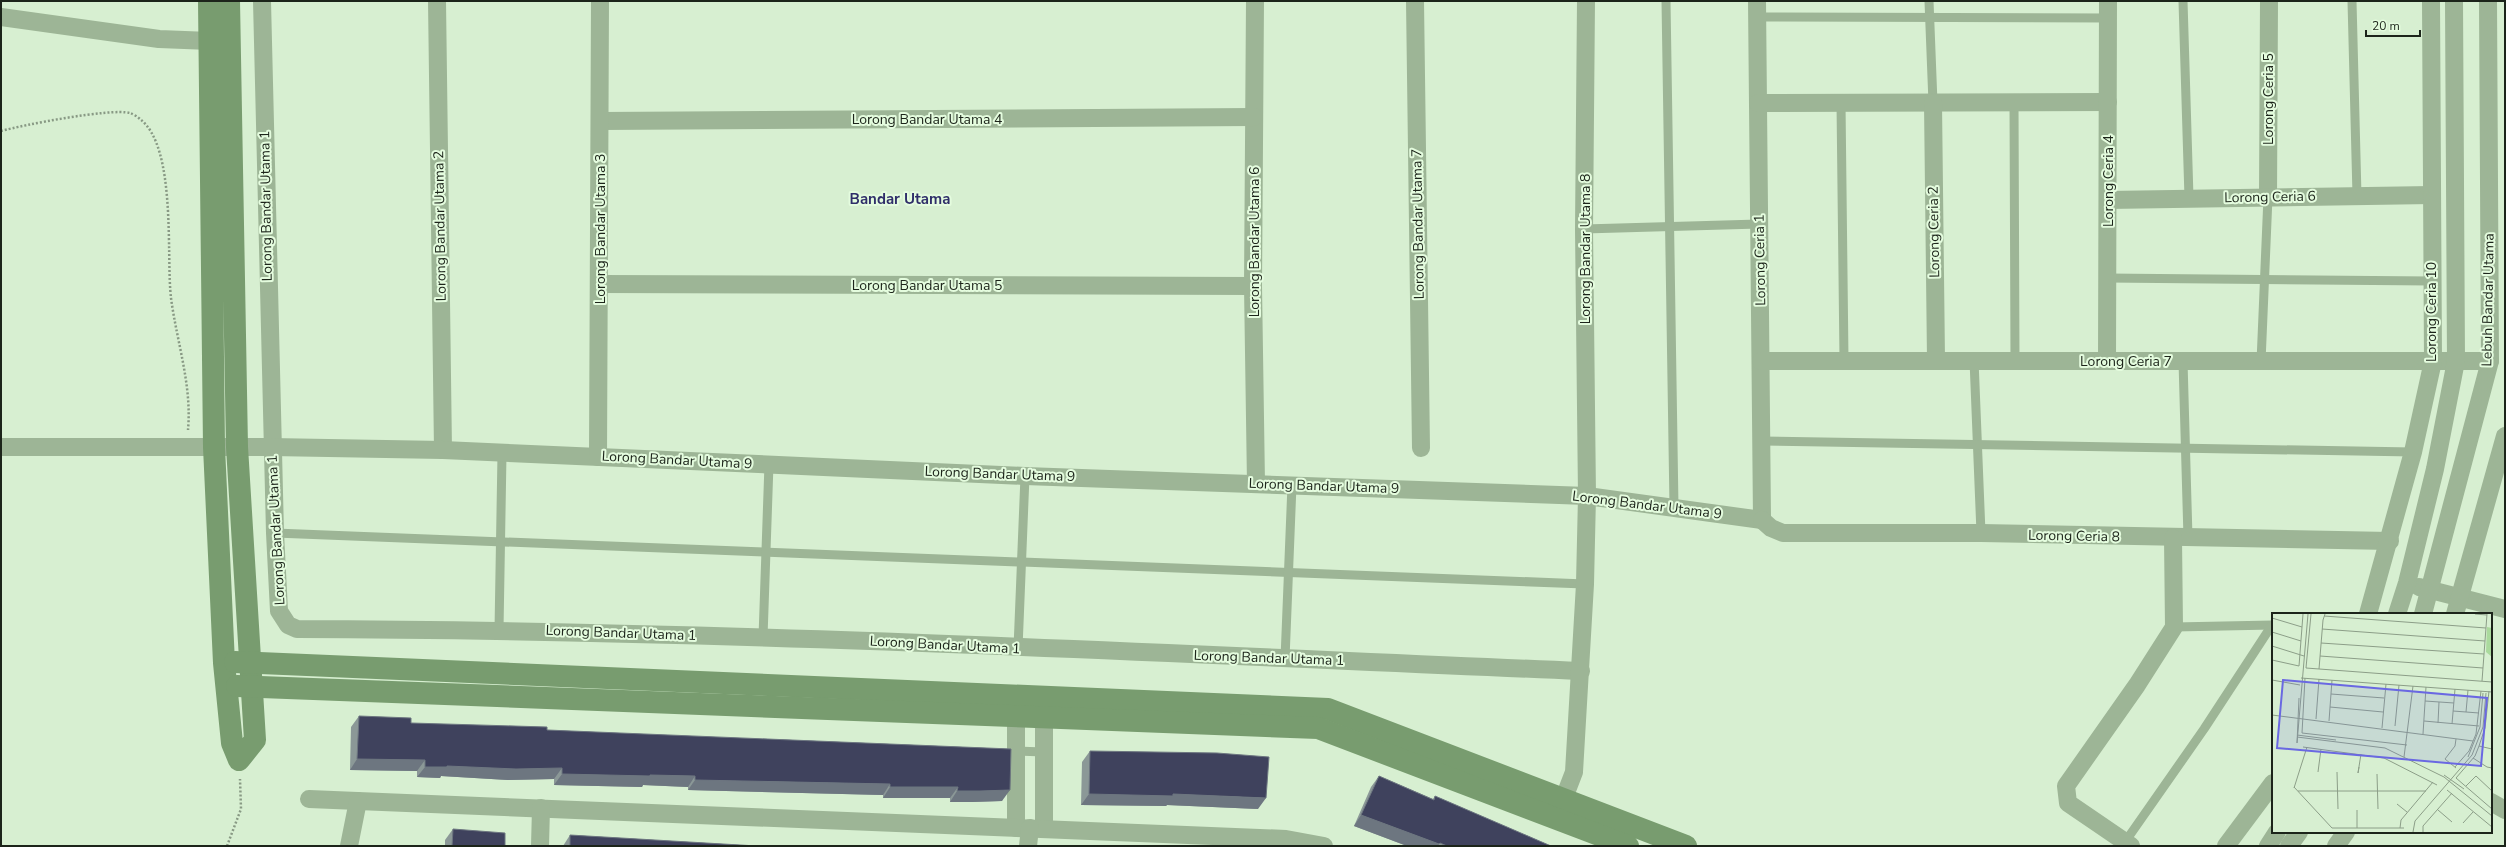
<svg xmlns="http://www.w3.org/2000/svg" width="2506" height="847" viewBox="0 0 2506 847" font-family="'Nunito Sans',sans-serif">
	<style>
		.lines { fill: none; stroke-linecap: round; stroke-linejoin: round }
		.path { stroke: #889984; stroke-width: 2.5; stroke-dasharray: 2 2; stroke-linecap: butt }
		.lane { stroke: #9db596; stroke-width: 9 }
		.street { stroke: #9db596; stroke-width: 18 }
		.secondary { stroke: #789c6f; stroke-width: 22 }
		.wall { fill: #8b9897 }
		.shaded-wall { fill: #6d7680 }
		.building { fill: #3f425d; stroke: #6d7680 }
		.labels { text-anchor: middle; dominant-baseline: central; stroke-width: 4; stroke-linejoin: round; paint-order: stroke }
		.street-label { font-size: 14px; fill: #1c241a; stroke: #e4fcde }
		.neighbourhood-label { font-size: 15px; font-weight: bold; fill: #2f2e69; stroke: #e4fcde }
		.inset-road { fill: none; stroke: #8c9e88; stroke-width: 1 }
		.view { fill: #6a68e2; fill-opacity: 0.15; stroke: #6a68e2; stroke-width: 2 }
		.inset-edge { fill: none; stroke: #1c241a; stroke-width: 2 }
	</style>
	<rect width="100%" height="100%" fill="#d7efd1"/>
	<g class="lines">
		<g class="path">
			<path d="M1,131C23,125 110,108 130,113C133,114 138,117 140,119C177,147 166,257 171,298C177,343 192,385 188,430"/>
			<path d="M227,846L241,809L240,779"/>
		</g>
		<g class="lane">
			<path d="M1666,1L1674,507"/>
			<path d="M1929,1L1933,103"/>
			<path d="M2183,1L2189,198"/>
			<path d="M2352,1L2357,196"/>
			<path d="M1758,17L2108,18"/>
			<path d="M1841,103L1844,360"/>
			<path d="M2014,103L2015,360"/>
			<path d="M1584,229L1759,224"/>
			<path d="M2107,278L2431,281"/>
			<path d="M1974,360L1981,533"/>
			<path d="M2183,361L2188,538"/>
			<path d="M2261,362L2268,197"/>
			<path d="M1761,441L2413,452"/>
			<path d="M275,533L1585,584"/>
			<path d="M2174,627L2273,625"/>
			<path d="M499,630L502,454"/>
			<path d="M763,637L769,464"/>
			<path d="M1018,648L1025,476"/>
			<path d="M1285,659L1292,485"/>
			<path d="M1016,751L1044,752"/>
			<path d="M2125,842L2204,729L2272,625"/>
		</g>
		<g class="street">
			<path d="M262,1L275,533L279,611L288,625L297,629C725,630 1153,653 1581,671"/>
			<path d="M437,1L443,450"/>
			<path d="M1255,1L1253,286L1256,484"/>
			<path d="M1415,1L1421,448"/>
			<path d="M1757,1L1762,520"/>
			<path d="M1,17L159,39L210,41"/>
			<path d="M1758,103L2108,102"/>
			<path d="M1933,103L1936,360"/>
			<path d="M600,121L1254,117"/>
			<path d="M2268,197L2269,1"/>
			<path d="M2108,200L2432,195"/>
			<path d="M600,284L1253,286"/>
			<path d="M1761,361H2490"/>
			<path d="M2107,361L2108,1"/>
			<path d="M1,447H271L443,450L1025,476L1587,496L1762,520"/>
			<path d="M598,457L600,1"/>
			<path d="M1762,520L1771,528L1783,533H1981L2390,541"/>
			<path d="M2419,587L2505,609"/>
			<path d="M2368,614L2413,452L2433,361L2431,1"/>
			<path d="M2397,614L2407,583L2435,469L2456,361L2454,1"/>
			<path d="M2423,614L2490,361L2488,1"/>
			<path d="M2455,614L2505,436"/>
			<path d="M1016,703V828"/>
			<path d="M1044,705V829"/>
			<path d="M309,799L1286,839L1324,846"/>
			<path d="M2491,802L2505,810"/>
			<path d="M1559,811L1574,772L1585,584L1587,496L1584,229L1586,1"/>
			<path d="M349,846L358,801"/>
			<path d="M540,846L541,808"/>
			<path d="M1028,846L1030,828"/>
			<path d="M2131,846L2068,803L2066,786L2137,685L2174,627L2173,538"/>
			<path d="M2226,846L2273,783"/>
			<path d="M2268,846L2277,832"/>
			<path d="M2289,846L2299,832"/>
			<path d="M2336,846L2346,832"/>
		</g>
		<g class="secondary">
			<path d="M209,1L214,447L224,663L232,743L239,760L255,740L237,447L229,1"/>
			<path d="M235,662L1328,709L1686,846"/>
			<path d="M237,686L1318,728L1628,846"/>
		</g>
	</g>
	<g class="wall">
		<path d="M359,716L411,723L547,730L1011,749L1002,801L972,802H950V798H883V795L688,790V787L643,785L642,787L554,785V779L508,780L441,776L440,778L417,777V771L350,770L351,727Z"/>
		<path d="M1090,751L1258,809L1167,805L1166,806L1081,805L1082,762Z"/>
		<path d="M1379,776L1433,799L1435,796L1551,846H1407L1354,826L1371,787Z"/>
		<path d="M453,829L505,846H445V840Z"/>
		<path d="M570,835L757,846H563Z"/>
	</g>
	<g class="shaded-wall">
		<path d="M357,759L425,760L417,771L350,770Z"/>
		<path d="M447,766L562,768L554,779L508,780L441,776L440,778L417,777L425,767Z"/>
		<path d="M562,774L650,775L695,776L688,787L643,785L642,787L554,785Z"/>
		<path d="M695,780L890,784L883,795L688,790Z"/>
		<path d="M890,787H958L950,798H883Z"/>
		<path d="M1010,790L1002,801L972,802H950L957,791Z"/>
		<path d="M1089,794H1173L1266,798L1258,809L1167,805L1166,806L1081,805Z"/>
		<path d="M1361,815L1439,844L1438,846H1407L1354,826Z"/>
	</g>
	<g class="building">
		<path d="M359,716L411,718V723L547,727V730L1011,749L1010,790L980,791H957L958,787H890V784L695,780V776L650,775V776L562,774V768L516,769L447,766V767H425V760L357,759Z"/>
		<path d="M1090,751L1217,753L1269,757L1266,798L1173,794V796L1089,794Z"/>
		<path d="M1379,776L1434,800L1435,796L1551,846H1447L1440,843L1439,844L1361,815Z"/>
		<path d="M453,829L505,833V846H452Z"/>
		<path d="M570,835L757,846H570Z"/>
	</g>
	<g class="labels">
		<g class="street-label">
			<text transform="translate(2268 99) rotate(-90)">Lorong Ceria 5</text>
			<text x="927" y="119">Lorong Bandar Utama 4</text>
			<text transform="translate(2108 181) rotate(-90)">Lorong Ceria 4</text>
			<text transform="translate(2270 197) rotate(-1)">Lorong Ceria 6</text>
			<text transform="translate(266 206) rotate(-91)">Lorong Bandar Utama 1</text>
			<text transform="translate(1418 224) rotate(-91)">Lorong Bandar Utama 7</text>
			<text transform="translate(440 226) rotate(-91)">Lorong Bandar Utama 2</text>
			<text transform="translate(600 229) rotate(-90)">Lorong Bandar Utama 3</text>
			<text transform="translate(1934 232) rotate(-91)">Lorong Ceria 2</text>
			<text transform="translate(1254 242) rotate(-90)">Lorong Bandar Utama 6</text>
			<text transform="translate(1585 249) rotate(-90)">Lorong Bandar Utama 8</text>
			<text transform="translate(1760 260) rotate(-91)">Lorong Ceria 1</text>
			<text x="927" y="285">Lorong Bandar Utama 5</text>
			<text transform="translate(2488 300) rotate(-89)">Lebuh Bandar Utama</text>
			<text transform="translate(2431 312) rotate(-90)">Lorong Ceria 10</text>
			<text x="2126" y="361">Lorong Ceria 7</text>
			<text transform="translate(677 460) rotate(3)">Lorong Bandar Utama 9</text>
			<text transform="translate(1000 474) rotate(2)">Lorong Bandar Utama 9</text>
			<text transform="translate(1324 486) rotate(2)">Lorong Bandar Utama 9</text>
			<text transform="translate(1647 505) rotate(7)">Lorong Bandar Utama 9</text>
			<text transform="translate(276 530) rotate(-93)">Lorong Bandar Utama 1</text>
			<text transform="translate(2074 536) rotate(1)">Lorong Ceria 8</text>
			<text transform="translate(621 633) rotate(2)">Lorong Bandar Utama 1</text>
			<text transform="translate(945 645) rotate(3)">Lorong Bandar Utama 1</text>
			<text transform="translate(1269 658) rotate(2)">Lorong Bandar Utama 1</text>
		</g>
		<g class="neighbourhood-label">
			<text x="900" y="199">Bandar Utama</text>
		</g>
	</g>
	<g transform="translate(2272 613)">
		<rect width="220" height="220" fill="#d7efd1"/>
		<path d="M215,14L220,15V44L214,39Z" fill="#aada9d"/>
		<path class="inset-road" d="M39,1L34,55L220,69M203,1L215,2M52,3L214,15M0,5L30,14M50,16L213,28M0,19L29,28M49,30L212,41M0,33L32,43M48,43L211,55M0,47L27,53L31,1M47,56L51,7L53,1M29,65L220,79M33,65L30,120L135,132M0,67L28,72M210,68L215,1M217,78L213,115L207,133L203,143L184,165L220,196M59,81L112,85M153,88L182,90M58,94L111,99M181,98L207,100M194,99L196,77M0,102L201,128M44,106L47,66M57,108L60,67M152,108L207,113M166,110L167,89M180,111L183,76M123,113L127,72M110,115L114,71M151,121L154,74M25,122L64,127M25,124L113,135L172,164L220,203M25,130L36,1M25,130L27,85M207,133L220,136M31,134L112,145L165,172M132,144L141,73M196,144L208,114L211,80M201,145L215,154L220,155M87,154L86,160L89,141M183,154L197,138L204,121L209,78M184,155L173,146L183,133L184,126M46,159L49,136M65,159L66,196M105,161L106,196M172,162L192,176M194,173L204,163L220,178M22,174L60,215H132M22,175L35,134M175,177L220,214M26,178H154M125,191L135,199M85,197V215M166,197L180,209M191,210L201,199M128,215L129,207L161,169M141,219L143,208L200,142L211,114L214,80M151,219V213L180,180"/>
		<path class="view" d="M11,67L215,85L209,153L5,135Z"/>
		<rect width="220" height="220" class="inset-edge"/>
	</g>
	<rect width="2506" height="847" fill="none" stroke="#1c241a" stroke-width="4"/>
	<path d="M2366 30v6h54v-6" fill="none" stroke="#1c241a" stroke-width="2"/>
	<text x="2372" y="30" font-size="12" fill="#1c241a" stroke="#e4fcde" stroke-width="3" paint-order="stroke">20 m</text>
</svg>
